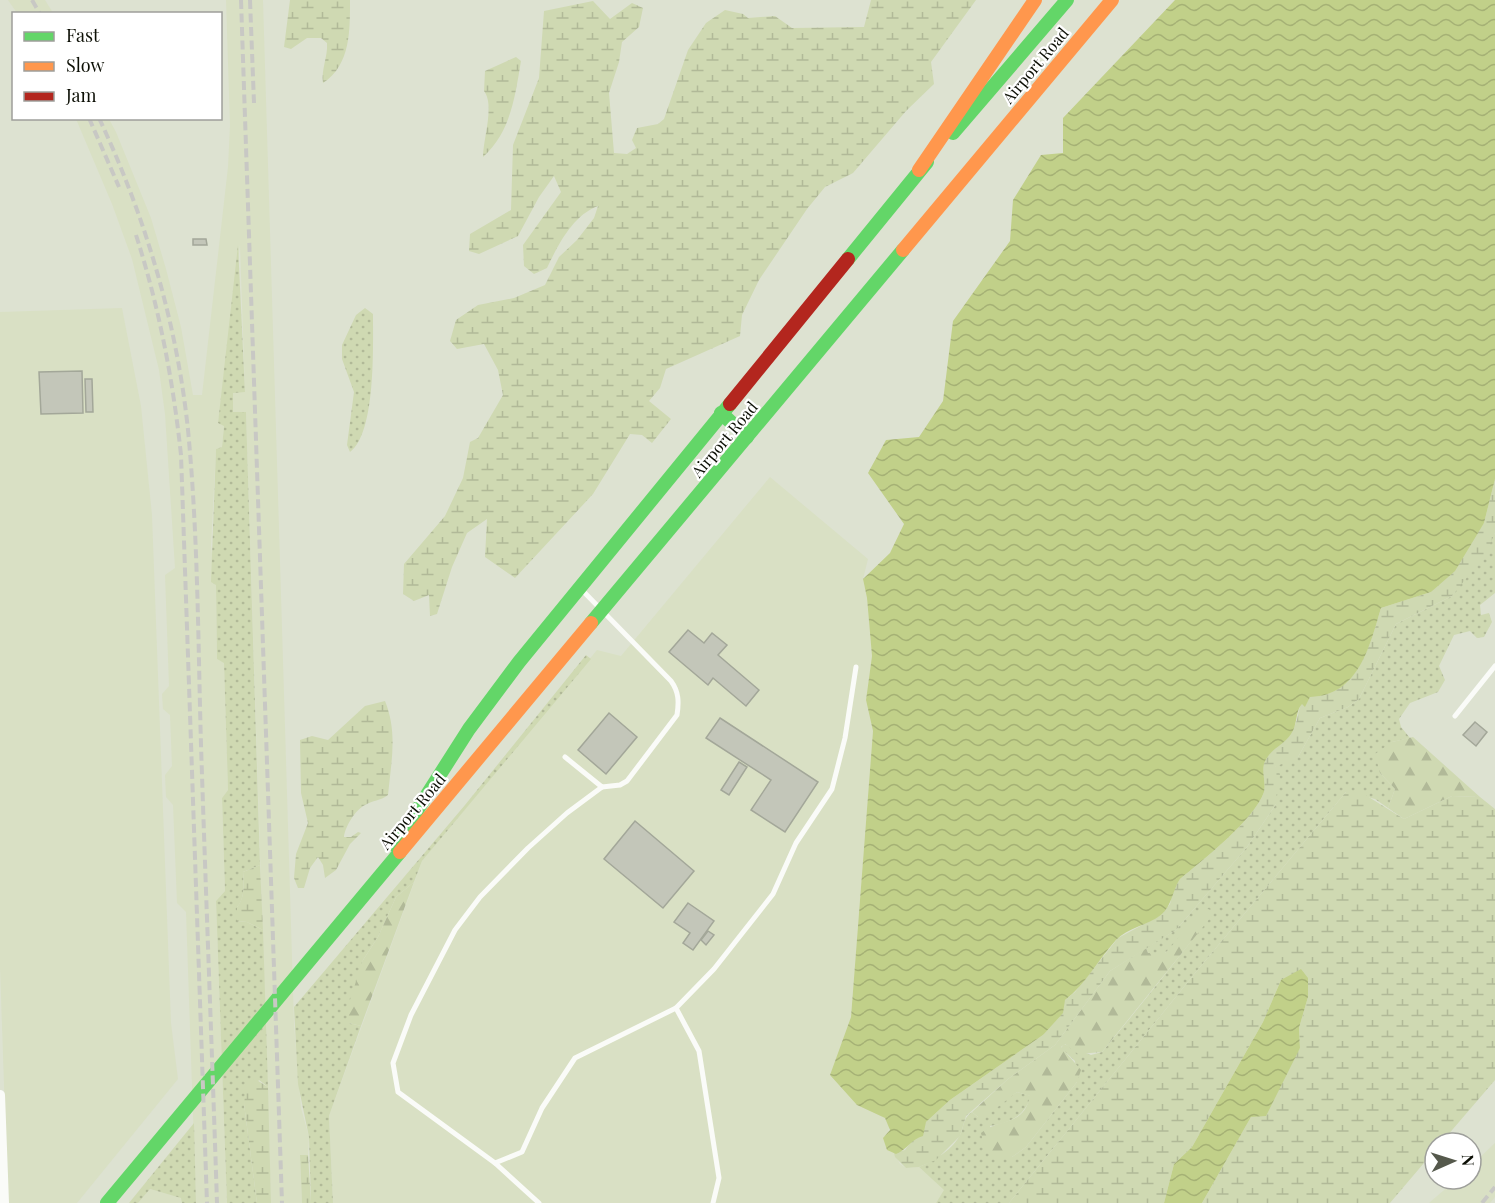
<svg xmlns="http://www.w3.org/2000/svg" width="1495" height="1203" viewBox="0 0 1495 1203" font-family="'Playfair Display',serif">
	<style>
		.built { fill: #d9e0c4 }
		.grass { fill: url(#grass-dots) }
		.forest { fill: url(#forest-firs) }
		.wetland { fill: url(#wetland-marsh) }
		.water { fill: url(#water-waves) }
		.building { fill: #c3c6b9; stroke: #a3a799; stroke-width: 1.5 }
		.lines { fill: none; stroke-linecap: round; stroke-linejoin: round }
		.lane { stroke: #fafbf8; stroke-width: 5 }
		.street { stroke: #fafbf8; stroke-width: 10 }
		.fast { stroke: #63d668; stroke-width: 14 }
		.slow { stroke: #ff974d; stroke-width: 14 }
		.jam { stroke: #b3261e; stroke-width: 14 }
		.rail { stroke: #c8c8c4; stroke-width: 4; stroke-dasharray: 9 4.5; stroke-linecap: butt }
		.labels { text-anchor: middle; dominant-baseline: central; stroke-width: 4.5; stroke-linejoin: round; paint-order: stroke }
		.street-label { font-size: 16px; fill: #0c0f05; stroke: #fff }
	</style>
	<defs>
		<pattern id="grass-dots" width="8" height="8" patternUnits="userSpaceOnUse" patternTransform="scale(1.5)"><rect width="8" height="8" fill="#cfd9b2"/><path d="M2 2h.1M6 6h.1" fill="none" stroke="#b1b998" stroke-width="1.8" stroke-linecap="round"/></pattern>
		<pattern id="forest-firs" width="22" height="20" patternUnits="userSpaceOnUse" patternTransform="scale(1.5)"><rect width="22" height="20" fill="#cfd9b2"/><path d="M5 1l3.5 6h-7zM16 11l3.5 6h-7z" fill="#b1b998"/></pattern>
		<pattern id="wetland-marsh" width="20" height="14" patternUnits="userSpaceOnUse" patternTransform="scale(1.5)"><rect width="20" height="14" fill="#cfd9b2"/><path d="M1 5h8M5 5V1M11 12h8M15 12V8" fill="none" stroke="#b1b998"/></pattern>
		<pattern id="water-waves" width="16" height="10" patternUnits="userSpaceOnUse" patternTransform="scale(1.5)"><rect width="16" height="10" fill="#c1d089"/><path d="M0 5q4-4 8 0t8 0" fill="none" stroke="#a5b175"/></pattern>
	</defs>
	<rect width="100%" height="100%" fill="#dde2d1"/>
	<g class="built">
		<path d="M8,0H45L53,13H17Z"/>
		<path d="M226,0H263L294,1024L301,1108L309,1137L308,1155H300L302,1203H271L246,412H233L232,392H245L240,245L218,423L224,425L222,447L216,449L211,546L216,585L217,659L224,662L228,790L222,798L225,891L216,901L227,1203H196L186,912L177,903L173,805L166,797L165,775L172,766L170,715L163,709L162,694L169,686L165,575L175,568L165,414L159,370L132,259L112,204L76,119H109L116,132L151,218L166,269L181,327L193,395H202L228,167L230,125Z"/>
		<path d="M122,308L141,406L152,515L171,1023L178,1079L77,1203H8L0,967V312Z"/>
		<path d="M770,477L868,559L863,579L867,598L872,656L866,700L873,731L851,1017L830,1075L874,1112L885,1118L889,1125L887,1150L894,1153L900,1164L906,1168L919,1167L945,1190L936,1203H333L329,1116L422,861L597,650L621,656Z"/>
		<path d="M1495,1143V1197L1490,1203H1429L1457,1179H1471V1166Z"/>
		<path d="M150,1189L182,1198V1203H138Z"/>
	</g>
	<g class="grass">
		<path d="M238,245L245,392L233,393V412H246L260,865L243,872C244,883 245,899 237,907V921L247,922L263,930L268,1087L259,1080L244,1104L257,1203H227L216,901L225,891L222,798L228,790L224,663L217,659L216,585L211,582L216,449L222,447L224,426L218,423Z"/>
		<path d="M365,308L373,314C373,346 376,433 350,452L347,445L354,392L342,359V345L356,315Z"/>
		<path d="M1495,533V593L1480,605L1481,615L1489,613L1492,622L1484,637L1477,638L1470,631L1454,635L1439,666L1445,680L1438,692L1410,703L1399,719L1401,727L1410,738L1392,742L1380,773L1395,789L1388,808L1375,799L1346,792L1200,967L1009,1203H936L944,1190L919,1167C934,1161 954,1149 961,1133C964,1124 964,1117 972,1112L978,1117L1017,1092L1031,1096C1024,1117 1010,1123 990,1126L997,1157H1012L1026,1147L1077,1082L1075,1061L1061,1048L1064,1044L1091,1055L1102,1052C1133,1015 1163,977 1192,940L1182,933L1178,942L1165,953H1148L1146,948L1176,930L1247,847L1276,804L1275,767L1279,763L1298,757L1320,718L1348,707L1359,699L1396,624L1452,596Z"/>
		<path d="M586,655L591,659L422,861L414,882L396,897L378,937L363,960L349,1023L361,1026L329,1116L333,1203H311L309,1137L298,1084L294,1007L465,805Z"/>
		<path d="M194,1123L196,1203H182L181,1198L150,1189L138,1203H129Z"/>
	</g>
	<g class="forest">
		<path d="M1413,737L1480,797L1452,796L1404,819L1388,808L1395,789L1380,773L1375,754L1392,742Z"/>
		<path d="M414,882L361,1026L349,1023L346,1012L363,960L378,937L396,897Z"/>
		<path d="M1208,909L1215,912L1102,1052L1078,1054L1065,1044L1061,1047L1081,1070L1077,1082L1026,1147L1012,1157L997,1158L984,1145L981,1133C1000,1117 1023,1128 1030,1096L1017,1092L985,1117H978L972,1112L1008,1079L1055,1045L1110,971L1146,948L1148,953H1165C1180,940 1188,916 1208,909Z"/>
	</g>
	<g class="wetland">
		<path d="M290,0H350C350,29 351,65 323,83C321,69 328,57 327,43L321,38H307L291,49L284,47Z"/>
		<path d="M871,0H976L931,62L934,84L906,111L853,173L825,187L807,209L759,280L742,315L740,336L666,369L660,388L649,401L671,419L652,443L642,435L630,434L593,494L515,578L485,557L487,519L467,533L452,567L437,614L430,616L429,595L414,601L403,594L404,564L445,516L463,478L470,442L478,438L503,395L498,370L484,344L457,349L450,341L456,320L478,305L514,298L545,285L559,257L577,240L594,218L598,206C573,215 558,245 547,268L534,274L524,266L523,245L561,192L554,176L539,197L518,236L479,254L469,251L470,234L511,210L513,145L539,78L544,11L593,1L610,19L632,3L643,8L639,27L622,42L619,62L609,93L614,153L627,154L636,148L632,140L637,128L658,124L664,119L688,50L706,23L725,10L743,14L748,18L775,16L792,28L864,27Z"/>
		<path d="M516,57L521,61C515,96 511,132 483,157C483,139 495,105 484,91L485,71Z"/>
		<path d="M1495,479V533L1485,555L1452,596L1396,624L1359,699L1348,707L1320,718L1298,757L1275,767L1280,774L1276,804L1247,847L1176,930L1110,971L1055,1045L1008,1079L966,1116L960,1136L936,1160L919,1167L906,1168L895,1157L894,1153L905,1150L926,1122L950,1100L1043,1035L1065,1000L1075,992L1118,938L1161,915L1170,904L1173,890L1180,879C1202,861 1255,819 1264,792C1266,784 1262,773 1264,764C1269,749 1287,740 1295,725C1299,718 1297,710 1302,703L1305,706L1310,697C1358,696 1370,645 1381,608L1431,592L1484,523Z"/>
		<path d="M385,701C398,733 391,763 388,795C380,801 373,800 365,805C355,810 345,827 344,837H351L358,832L361,833L350,844L336,870L325,878L323,865L318,857L310,868L304,888H298L294,878L296,854L308,823L301,793L300,740L312,736L328,740L365,706Z"/>
		<path d="M1359,791L1404,819L1452,796L1480,797L1495,809V1080L1441,1143H1435V1150L1390,1203H1202L1251,1117L1300,1048L1299,1028L1308,997L1281,980L1263,1022L1192,1147L1174,1164L1164,1203H1009L1200,967L1346,792Z"/>
		<path d="M260,865L263,930L247,922L237,921V907C245,898 244,883 243,872Z"/>
		<path d="M255,1079L268,1087L271,1203H257L244,1104L247,1083Z"/>
		<path d="M300,1155H308L311,1203H302Z"/>
	</g>
	<g class="water">
		<path d="M1175,0H1495V479L1484,523L1455,571L1431,592L1381,608C1370,645 1359,696 1310,697L1305,707L1302,704C1295,711 1298,724 1291,734C1283,746 1269,749 1264,764C1262,773 1266,784 1264,792C1255,819 1202,861 1180,879C1172,891 1172,906 1161,915C1148,925 1127,928 1116,940C1098,960 1086,984 1065,1000L1063,1013L1043,1035L950,1100L926,1122L923,1136C911,1139 908,1149 896,1154L887,1150L883,1138L890,1130L885,1118L857,1105L830,1075L851,1017L873,731L866,700L872,656L867,598L863,579L890,553L904,524L868,473L886,440L919,437L943,401L953,321L1010,241L1013,200L1041,155L1063,153V118Z"/>
		<path d="M1301,969L1308,978V997L1299,1028L1300,1048L1266,1116L1251,1117L1202,1203H1164L1174,1164L1192,1147L1263,1022L1281,980Z"/>
	</g>
	<g class="building">
		<path d="M193,239H206L207,245H193Z"/>
		<path d="M82,371L83,413L41,414L39,372Z"/>
		<path d="M85,379H92L93,412H86Z"/>
		<path d="M688,630L704,643L712,633L727,645L718,655L759,690L746,706L713,678L708,685L669,652Z"/>
		<path d="M609,713L637,737L606,774L578,750Z"/>
		<path d="M720,718L818,782L785,832L751,810L771,780L706,738Z"/>
		<path d="M1475,722L1487,732L1476,746L1463,735Z"/>
		<path d="M739,762L747,767L729,795L721,790Z"/>
		<path d="M635,821L694,871L663,908L604,859Z"/>
		<path d="M688,903L714,921L693,950L683,943L690,933L674,922Z"/>
		<path d="M708,931L714,935L706,945L701,940Z"/>
	</g>
	<g class="lines">
		<g class="lane">
			<path d="M1455,716L1495,666"/>
			<path d="M565,757L602,787L620,785L627,781L677,715C679,702 679,692 671,681L580,588"/>
			<path d="M602,787L567,813L528,848L480,897L455,930L411,1015L393,1063L398,1092L495,1163L522,1152L542,1108L575,1058L676,1008L714,969L773,894L796,843L832,789L845,738L856,667"/>
			<path d="M676,1008L699,1051L719,1178L713,1203"/>
			<path d="M495,1163L539,1203"/>
		</g>
		<path class="street" d="M0,1095L4,1203"/>
		<g class="fast">
			<path d="M953,133L1067,0"/>
			<path d="M848,259L927,162"/>
			<path d="M721,413L747,437"/>
			<path d="M591,623L903,250"/>
			<path d="M395,845L469,729L519,662L730,404"/>
			<path d="M107,1203L400,852"/>
		</g>
		<g class="slow">
			<path d="M919,170L1035,0"/>
			<path d="M903,250L1112,0"/>
			<path d="M400,852L591,623"/>
		</g>
		<path class="jam" d="M730,404L848,259"/>
		<g class="rail">
			<path d="M32,0L40,14"/>
			<path d="M241,0L282,1203"/>
			<path d="M250,0L254,103"/>
			<path d="M89,118L119,187"/>
			<path d="M99,118C145,216 177,323 188,430C198,534 198,640 201,745C206,898 212,1050 217,1203"/>
			<path d="M136,235C159,307 173,380 181,455L207,1203"/>
			<path d="M1482,1203L1495,1187"/>
		</g>
	</g>
	<g class="labels">
		<g class="street-label">
			<text transform="translate(1035 65) rotate(-50)">Airport Road</text>
			<text transform="translate(724 439) rotate(-50)">Airport Road</text>
			<text transform="translate(412 811) rotate(-50)">Airport Road</text>
		</g>
	</g>
	<rect x="12" y="12" width="210" height="108" fill="#ffffff" stroke="#9e9f9b" stroke-width="1.5"/>
	<rect x="24" y="32" width="30" height="9" fill="#63d668" stroke="#9e9f9b" stroke-width="1.5"/>
	<text x="66" y="42" font-size="18" fill="#0c0f05">Fast</text>
	<rect x="24" y="62" width="30" height="9" fill="#ff974d" stroke="#9e9f9b" stroke-width="1.5"/>
	<text x="66" y="72" font-size="18" fill="#0c0f05">Slow</text>
	<rect x="24" y="92" width="30" height="9" fill="#b3261e" stroke="#9e9f9b" stroke-width="1.5"/>
	<text x="66" y="102" font-size="18" fill="#0c0f05">Jam</text>
	<g transform="translate(1453 1161) rotate(87)"><circle r="28" fill="#ffffff" stroke="#9e9f9b" stroke-width="1.5"/>
	<path d="M0-4.5L10 22L0 15L-10 22Z" fill="#55594c"/>
	<text y="-9" font-size="16" font-weight="bold" text-anchor="middle" fill="#0c0f05">N</text>
	</g>
</svg>
